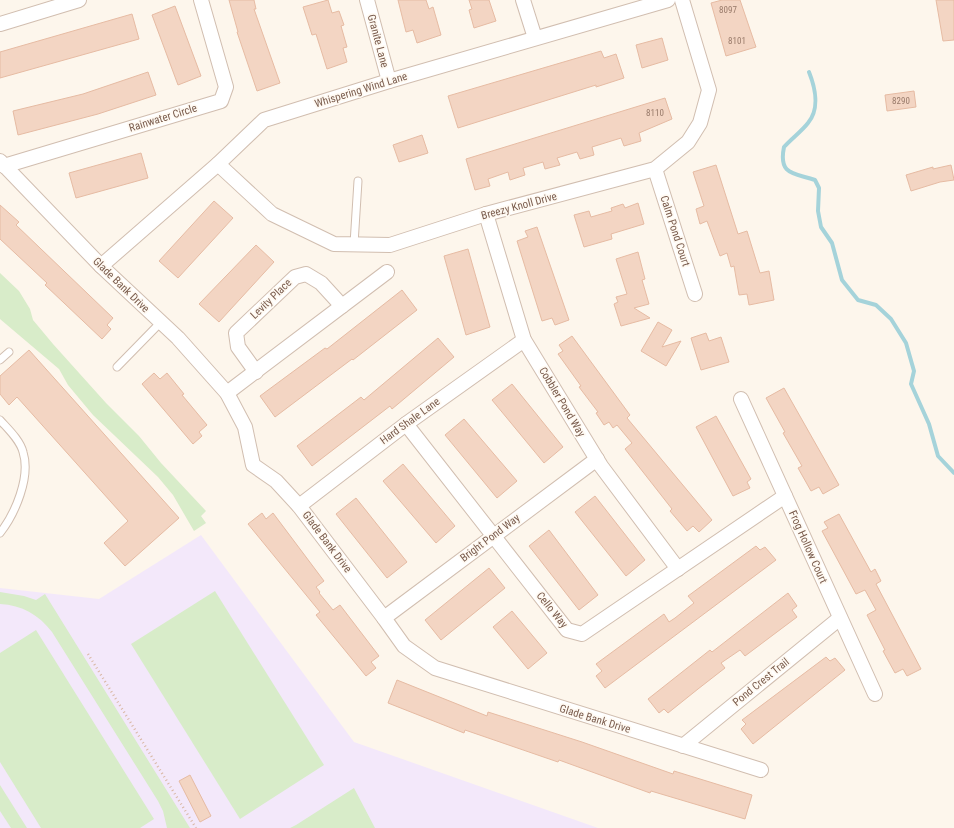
<svg xmlns="http://www.w3.org/2000/svg" width="954" height="828" viewBox="0 0 954 828" font-family="'Roboto Condensed',sans-serif">
	<style>
		.education { fill: #f3e8fa }
		.green { fill: #d8ecc9 }
		.lines { fill: none; stroke-linecap: round; stroke-linejoin: round }
		.stream { stroke: #a5d3da; stroke-width: 4 }
		.building { fill: #f3d5c3; stroke: #e6bba3 }
		.service-casing { stroke: #d1beb0; stroke-width: 9 }
		.minor-casing { stroke: #d1beb0; stroke-width: 16 }
		.path { stroke: #d9b8a5; stroke-width: 2.5; stroke-dasharray: 1 3; stroke-linecap: butt }
		.service { stroke: #fff; stroke-width: 7 }
		.minor { stroke: #fff; stroke-width: 14 }
		.labels { text-anchor: middle; dominant-baseline: central; stroke-width: 3.5; stroke-linejoin: round; paint-order: stroke }
		.number-label { font-size: 9px; fill: #987a6a }
		.street-label { font-size: 11px; fill: #7a5c4d; stroke: #fffaf3 }
	</style>
	<rect width="100%" height="100%" fill="#fdf6ec"/>
	<path class="education" d="M201,535L354,742L598,828H0V588L99,599Z"/>
	<g class="green">
		<path d="M0,273L19,291L30,309L33,320L53,344L106,403L139,436L161,463L206,511L201,516L206,523L194,531L173,495L158,477L93,415L68,385L59,369L0,319Z"/>
		<path d="M215,591L324,765L240,819L131,644Z"/>
		<path d="M0,592L24,596L36,600L45,594L190,828H167L163,811L158,801L52,632C39,615 22,605 0,604Z"/>
		<path d="M36,630L154,819L140,828H41L0,762V653Z"/>
		<path d="M0,785L27,828H11L0,811Z"/>
		<path d="M354,788L375,828H290L296,825Z"/>
	</g>
	<g class="lines">
		<path class="stream" d="M809,72C815,87 820,109 808,123C801,132 792,138 784,147C778,176 795,173 815,180L819,188L818,211L821,227L832,243L842,280L858,300L876,305L891,319L906,343L914,371L911,384L929,424L938,456L954,473"/>
	</g>
	<g class="building">
		<path d="M229,0H254L256,9H254L280,83L257,91L237,32H238Z"/>
		<path d="M328,0L332,13L339,11L344,25L341,26L347,47L343,48L347,62L327,69L316,34L312,35L303,7Z"/>
		<path d="M398,0H426L429,9L433,7L441,35L417,43L413,30L406,32Z"/>
		<path d="M469,0H489L496,21L474,28L469,10L472,9Z"/>
		<path d="M722,0H740L756,47L726,56L711,3Z"/>
		<path d="M936,0H954V40L943,41Z"/>
		<path d="M175,6L201,76L178,85L152,15Z"/>
		<path d="M132,14L139,39L0,78V52Z"/>
		<path d="M662,38L668,60L642,68L636,45Z"/>
		<path d="M601,51L604,58L616,54L624,78L596,87V85L458,128L448,96Z"/>
		<path d="M148,72L156,95L98,114L18,135L13,111L83,94Z"/>
		<path d="M914,91L916,107L887,111L885,95Z"/>
		<path d="M665,98L672,119L639,133L641,141L624,146L621,138L592,147L594,155L580,159L577,152L557,158L560,165L545,169L543,162L523,168L525,175L510,180L508,172L488,179L490,186L475,190L466,159Z"/>
		<path d="M422,135L428,153L399,162L393,145Z"/>
		<path d="M141,153L148,178L76,198L69,173Z"/>
		<path d="M716,165L738,234L747,231L760,273L769,271L774,300L749,305L747,294L739,295L734,266L731,267L727,253L720,256L707,221L700,224L696,209L704,206L693,172Z"/>
		<path d="M951,165L954,180L940,182L911,191L906,175L933,167V169Z"/>
		<path d="M214,201L233,218L178,278L159,261Z"/>
		<path d="M638,203L644,224L611,234L612,239L584,247L574,215L589,211L591,217L612,211L611,208L623,204L625,208Z"/>
		<path d="M0,205L19,222L16,225L113,318L107,325L111,329L102,339L45,285L47,283L0,239Z"/>
		<path d="M537,227L569,320L555,325L552,318L542,321L517,241L528,237L525,231Z"/>
		<path d="M256,245L274,262L219,322L199,304Z"/>
		<path d="M468,249L490,327L466,335L444,256Z"/>
		<path d="M638,252L645,279L642,280L649,304L634,308L650,318L621,326L614,304L618,302L616,297L627,294L616,259Z"/>
		<path d="M402,290L417,310L353,360L352,359L275,417L260,396L325,348L327,349Z"/>
		<path d="M658,322L672,330L662,347L681,341L666,366L641,351Z"/>
		<path d="M706,333L709,341L721,337L729,362L701,370L691,338Z"/>
		<path d="M572,336L630,415L627,418L712,520L699,532L693,526L687,531L670,511L672,509L625,449L632,443L617,425L613,428L609,422L604,425L596,413L598,412L579,387L581,386L558,354L563,351L559,345Z"/>
		<path d="M438,338L454,357L392,409L390,406L312,466L297,446L361,397L364,400Z"/>
		<path d="M29,350L179,518L125,566L104,543L128,521L17,397L9,405L0,394V376Z"/>
		<path d="M154,373L160,379L167,373L184,394L182,395L207,425L199,432L202,436L193,444L142,384Z"/>
		<path d="M512,384L563,447L544,463L492,400Z"/>
		<path d="M784,388L839,485L823,494L819,487L811,491L798,468L802,466L783,433L785,432L766,398Z"/>
		<path d="M716,416L751,479L747,482L750,488L733,496L696,427Z"/>
		<path d="M464,419L517,481L497,498L445,435Z"/>
		<path d="M403,464L455,526L436,543L383,481Z"/>
		<path d="M595,496L645,560L626,576L575,512Z"/>
		<path d="M356,498L407,562L387,578L336,514Z"/>
		<path d="M262,513L266,519L273,513L324,581L316,587L320,592L319,593L333,610L340,605L379,656L371,662L376,668L366,676L316,615L320,612L248,524Z"/>
		<path d="M839,514L871,572L875,569L881,581L876,584L921,669L907,676L903,669L895,673L883,651L885,650L867,615L876,610L865,590L856,594L822,531L828,528L824,522Z"/>
		<path d="M549,530L598,595L579,610L529,546Z"/>
		<path d="M756,546L760,550L765,547L776,560L605,688L596,676L602,671L596,664L664,614L669,622L675,618L694,603L688,596Z"/>
		<path d="M489,568L505,588L441,640L425,620Z"/>
		<path d="M788,593L797,606L792,610L797,617L745,656L740,650L721,663L725,668L698,689L668,713L664,709L659,713L648,699L710,650L712,652Z"/>
		<path d="M512,611L547,653L528,669L493,627Z"/>
		<path d="M826,657L830,661L835,658L845,670L753,744L741,729L746,724L742,720Z"/>
		<path d="M397,680L487,716L488,712L582,742L673,774L674,771L752,795L745,819L651,791L650,793L559,760L558,762L465,730L464,733L388,703Z"/>
		<path d="M190,775L211,816L200,822L179,781Z"/>
	</g>
	<g class="lines">
		<defs>
			<g id="service">
				<path d="M354,244L358,181"/>
				<path d="M0,360L9,352"/>
				<path d="M117,367L161,322"/>
				<path d="M0,420C8,429 20,440 23,452C31,477 15,514 0,533"/>
			</g>
			<g id="minor">
				<path d="M367,0L389,81"/>
				<path d="M523,0L535,38"/>
				<path d="M0,24L79,0"/>
				<path d="M0,161L101,266L178,338L227,393L245,427L253,465L276,481L299,506L384,618L404,646L435,668L761,770"/>
				<path d="M218,164L272,214L334,244L390,245L486,214L655,169L688,142L700,123L709,90L682,0"/>
				<path d="M4,166L221,101L226,87L201,0"/>
				<path d="M655,169L695,294"/>
				<path d="M486,214L524,340L601,466L678,569"/>
				<path d="M101,266L218,164L264,120L389,81L668,0"/>
				<path d="M256,372L238,347L236,333L295,277L306,274L321,283L342,306"/>
				<path d="M227,393L387,272"/>
				<path d="M741,399L875,694"/>
				<path d="M406,424L567,630L582,634L785,496"/>
				<path d="M299,506L406,424L524,340"/>
				<path d="M384,618L597,459"/>
				<path d="M683,746L840,618"/>
			</g>
		</defs>
		<use href="#service" class="service-casing"/>
		<use href="#minor" class="minor-casing"/>
		<path class="path" d="M88,654L196,828"/>
		<use href="#service" class="service"/>
		<use href="#minor" class="minor"/>
	</g>
	<g class="labels">
		<g class="number-label">
			<text x="728" y="10">8097</text>
			<text x="737" y="41">8101</text>
			<text x="901" y="101">8290</text>
			<text x="655" y="113">8110</text>
		</g>
		<g class="street-label">
			<text transform="translate(378 41) rotate(75)">Granite Lane</text>
			<text transform="translate(361 90) rotate(-17)">Whispering Wind Lane</text>
			<text transform="translate(163 118) rotate(-17)">Rainwater Circle</text>
			<text transform="translate(519 206) rotate(-15)">Breezy Knoll Drive</text>
			<text transform="translate(675 231) rotate(72)">Calm Pond Court</text>
			<text transform="translate(121 285) rotate(44)">Glade Bank Drive</text>
			<text transform="translate(271 299) rotate(-44)">Levity Place</text>
			<text transform="translate(562 402) rotate(59)">Cobbler Pond Way</text>
			<text transform="translate(410 421) rotate(-36)">Hard Shale Lane</text>
			<text transform="translate(490 538) rotate(-37)">Bright Pond Way</text>
			<text transform="translate(327 542) rotate(53)">Glade Bank Drive</text>
			<text transform="translate(808 547) rotate(66)">Frog Hollow Court</text>
			<text transform="translate(552 610) rotate(51)">Cello Way</text>
			<text transform="translate(761 682) rotate(-39)">Pond Crest Trail</text>
			<text transform="translate(595 719) rotate(17)">Glade Bank Drive</text>
		</g>
	</g>
</svg>
